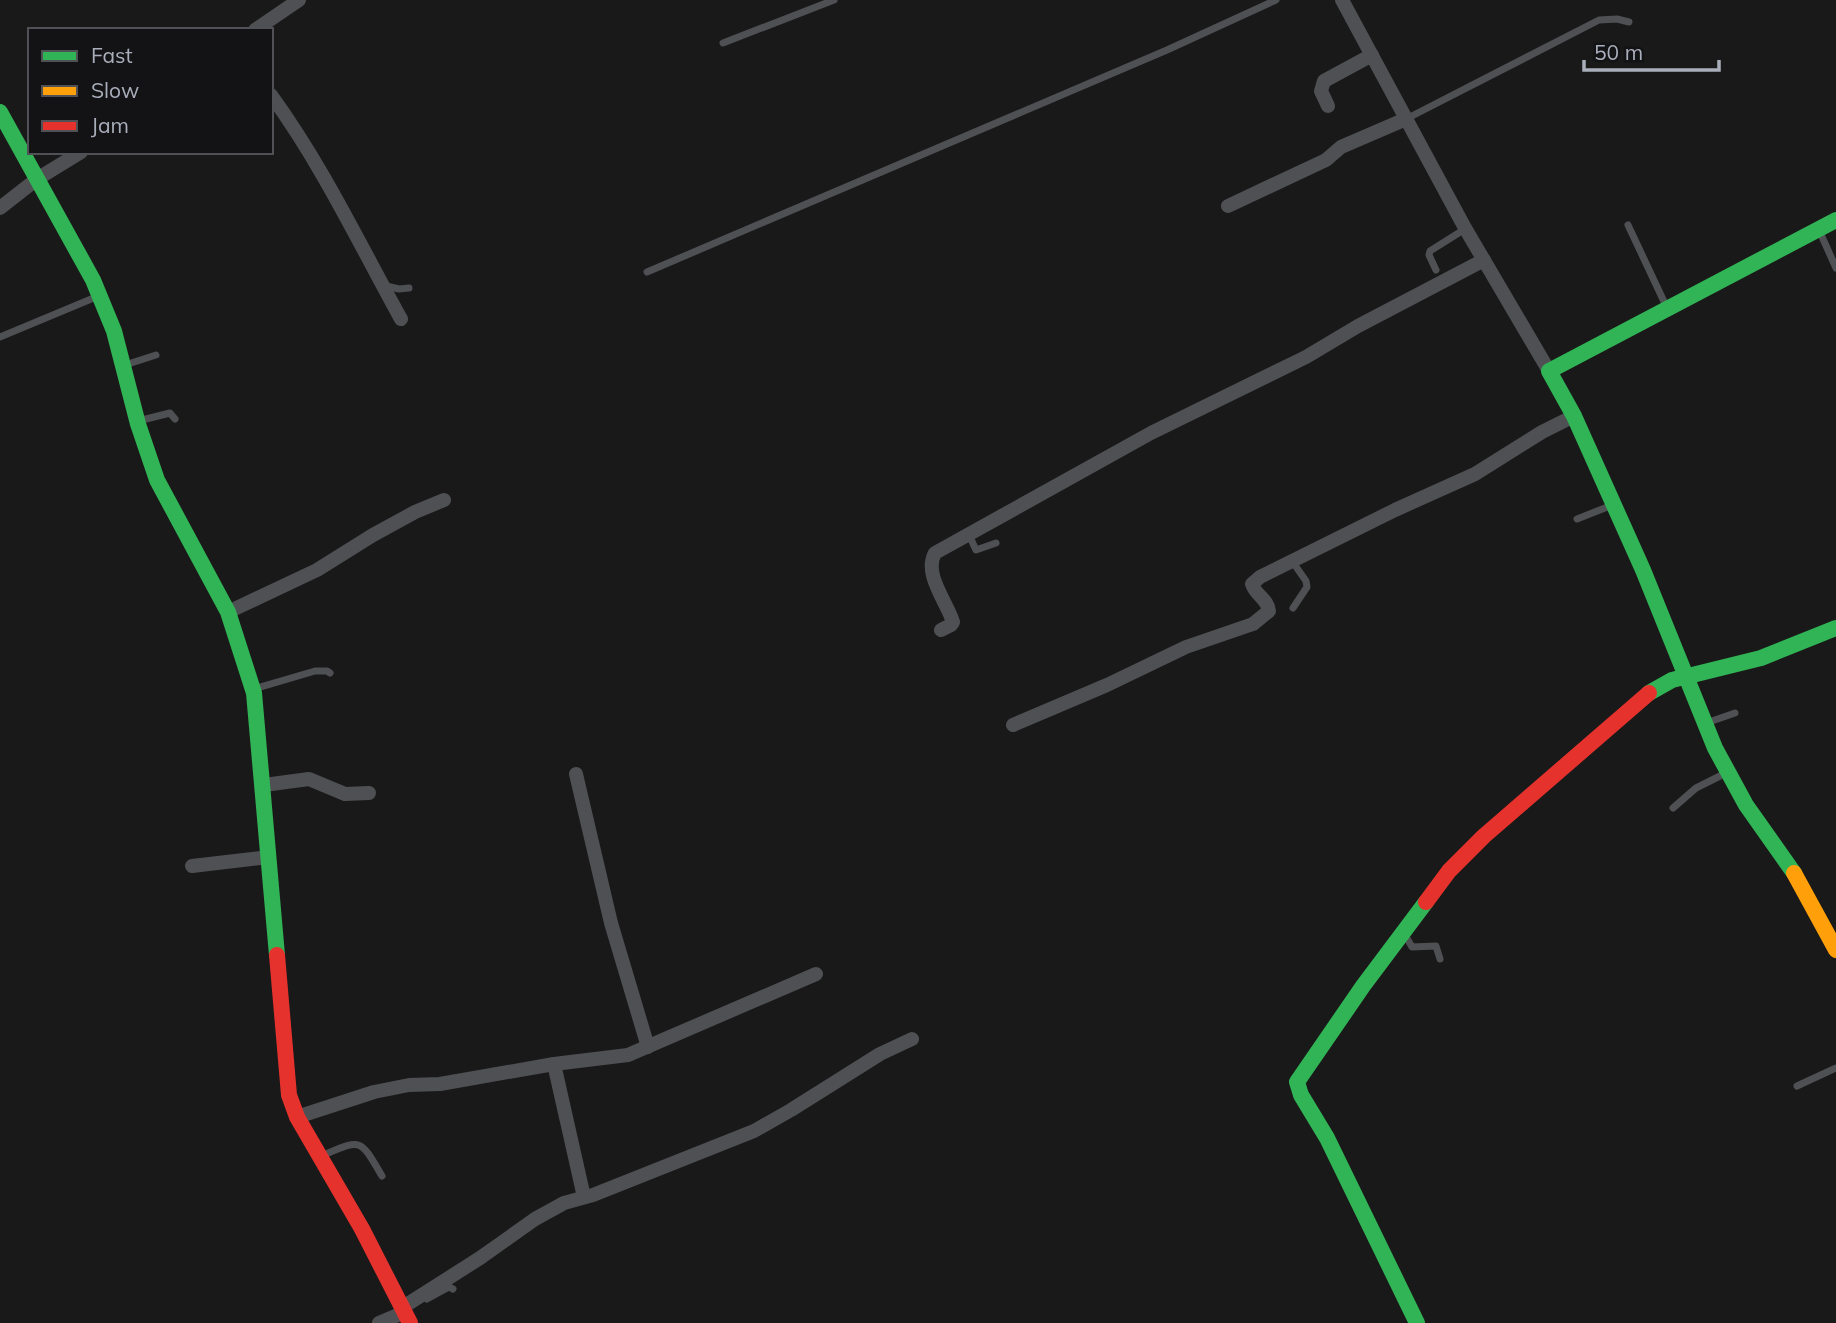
<svg xmlns="http://www.w3.org/2000/svg" width="1836" height="1323" viewBox="0 0 1836 1323" font-family="Mulish,sans-serif">
	<style>
		.lines { fill: none; stroke-linecap: round; stroke-linejoin: round }
		.lane { stroke: #4f5053; stroke-width: 7 }
		.street { stroke: #4f5053; stroke-width: 14 }
		.fast { stroke: #30b455; stroke-width: 16 }
		.slow { stroke: #ff9f0a; stroke-width: 16 }
		.jam { stroke: #e5322d; stroke-width: 16 }
	</style>
	<rect width="100%" height="100%" fill="#191919"/>
	<g class="lines">
		<g class="lane">
			<path d="M723,43L834,0"/>
			<path d="M1406,119L1599,20L1617,19L1629,22"/>
			<path d="M1628,225L1667,308"/>
			<path d="M1819,230L1836,268"/>
			<path d="M1436,270L1429,255L1430,251L1465,229"/>
			<path d="M647,272L1167,50L1276,0"/>
			<path d="M386,286L399,289L409,288"/>
			<path d="M0,337L96,297"/>
			<path d="M125,365L156,355"/>
			<path d="M138,421L170,413L175,419"/>
			<path d="M1577,519L1610,506"/>
			<path d="M969,535L976,550L996,543"/>
			<path d="M1292,561L1306,581L1307,587L1293,608"/>
			<path d="M254,689L315,671H327L330,673"/>
			<path d="M1709,722L1735,713"/>
			<path d="M1673,808L1696,788L1724,774"/>
			<path d="M1405,935L1412,947L1436,946L1440,959"/>
			<path d="M1797,1086L1836,1068"/>
			<path d="M321,1156C362,1139 359,1137 382,1176"/>
			<path d="M427,1299L449,1287L453,1289"/>
		</g>
		<g class="street">
			<path d="M1342,0L1465,228L1549,371"/>
			<path d="M255,30L299,0"/>
			<path d="M271,95C322,165 359,243 401,319"/>
			<path d="M1328,106L1321,91L1324,81L1372,55"/>
			<path d="M1228,206L1326,160L1341,147L1406,119"/>
			<path d="M0,208L37,179L81,152"/>
			<path d="M228,612L317,570L373,535L415,512L444,500"/>
			<path d="M941,630L951,625L953,622C947,602 923,574 935,553L1151,433L1306,357L1358,326L1484,260"/>
			<path d="M1013,725L1107,685L1186,647L1253,624L1269,611C1268,599 1255,595 1252,584L1260,577L1395,510L1475,474L1542,432L1574,416"/>
			<path d="M576,774L611,923L648,1047"/>
			<path d="M264,785L309,779L345,794L369,793"/>
			<path d="M192,866L269,857"/>
			<path d="M554,1064L584,1197"/>
			<path d="M297,1117L374,1092L409,1085L440,1084L554,1064L628,1055L816,974"/>
			<path d="M403,1307L480,1258L535,1219L564,1203L593,1195L754,1131L791,1110L880,1054L912,1039"/>
			<path d="M379,1323L405,1312"/>
		</g>
		<g class="fast">
			<path d="M0,112L93,280L114,331L138,424L157,480L228,612L254,693L277,955"/>
			<path d="M1649,693L1672,680L1761,658L1836,628"/>
			<path d="M1794,873L1746,805L1715,748L1643,570L1574,416L1549,371L1836,220"/>
			<path d="M1417,1323L1327,1138L1301,1095L1297,1082L1363,986L1426,902"/>
		</g>
		<path class="slow" d="M1794,873L1836,950"/>
		<g class="jam">
			<path d="M1426,902L1449,871L1484,836L1649,693"/>
			<path d="M277,955L289,1095L297,1117L362,1229L410,1323"/>
		</g>
	</g>
	<rect x="28" y="28" width="245" height="126" fill="#131315" stroke="#4f5157" stroke-width="2"/>
	<rect x="42" y="51" width="35" height="10" fill="#30b455" stroke="#4f5157" stroke-width="2"/>
	<text x="91" y="63" font-size="21" fill="#a9aebb">Fast</text>
	<rect x="42" y="86" width="35" height="10" fill="#ff9f0a" stroke="#4f5157" stroke-width="2"/>
	<text x="91" y="98" font-size="21" fill="#a9aebb">Slow</text>
	<rect x="42" y="121" width="35" height="10" fill="#e5322d" stroke="#4f5157" stroke-width="2"/>
	<text x="91" y="133" font-size="21" fill="#a9aebb">Jam</text>
	<path d="M1584 60v10h135v-10" fill="none" stroke="#a9aebb" stroke-width="3.5"/>
	<text x="1594" y="60" font-size="21" fill="#a9aebb" stroke="#131315" stroke-width="5" paint-order="stroke">50 m</text>
</svg>
